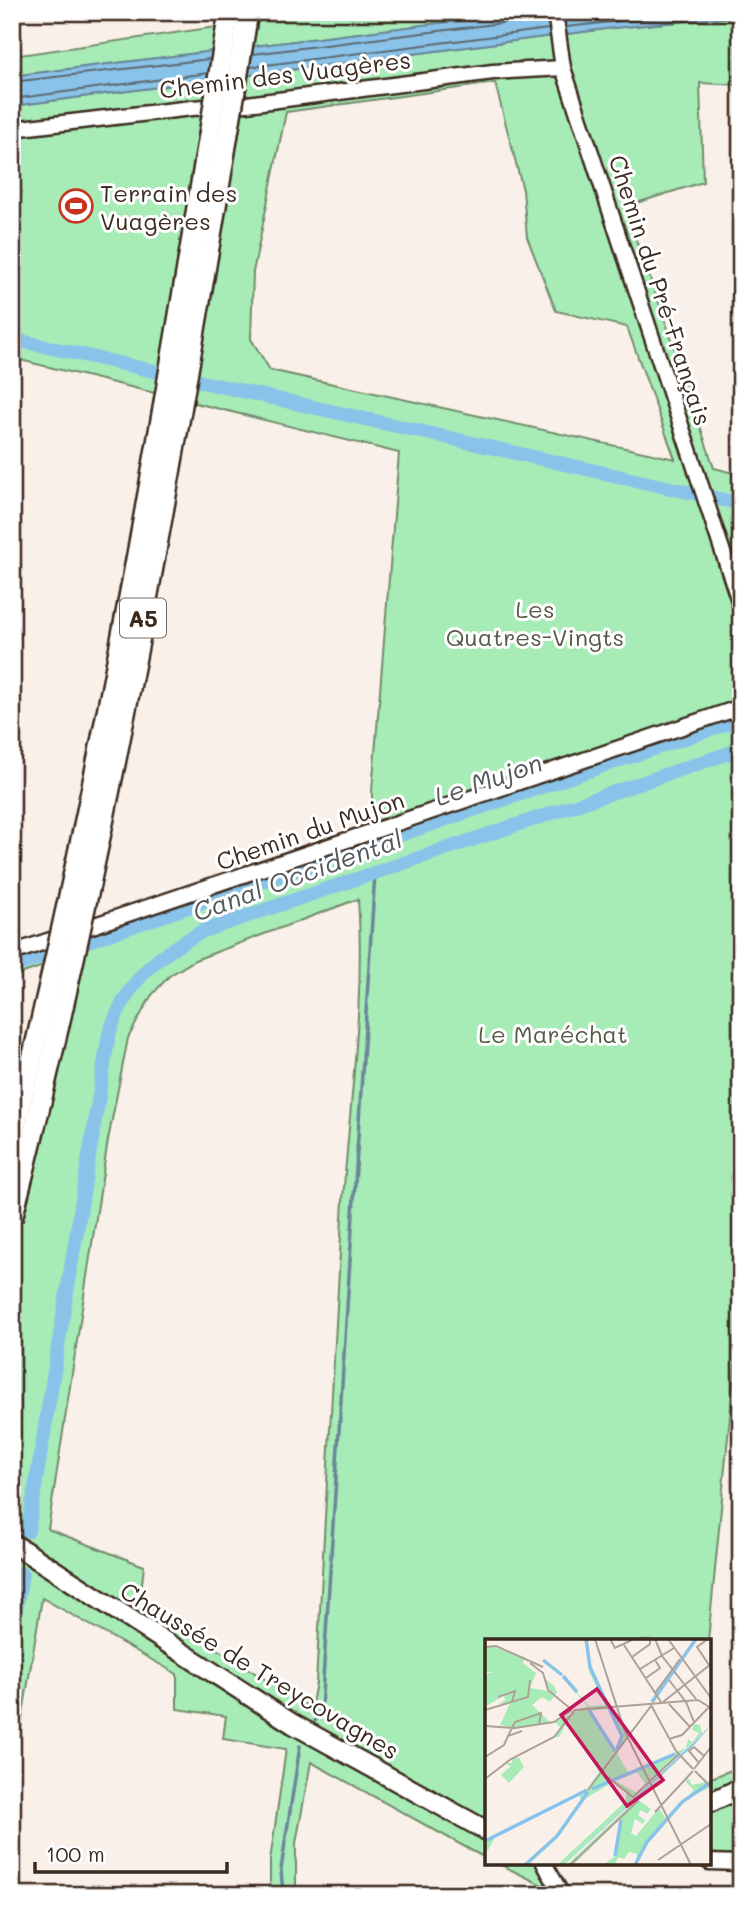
<svg xmlns="http://www.w3.org/2000/svg" width="753" height="1907" viewBox="0 0 753 1907" font-family="Mali,sans-serif">
	<style>
		.green { fill: #a7ecb7; stroke: #718b6a; stroke-width: 2; fill-rule: evenodd }
		.water { fill: #8ac3e9; stroke: #6a8698; stroke-width: 2 }
		.lines { fill: none; stroke-linecap: round; stroke-linejoin: round }
		.shore { stroke: #5b676f; stroke-width: 2 }
		.stream { stroke: #6a8698; stroke-width: 3.5 }
		.canal { stroke: #8ac3e9; stroke-width: 14 }
		.minor-casing { stroke: #3b2a1e; stroke-width: 19 }
		.major-casing { stroke: #3b2a1e; stroke-width: 23 }
		.minor { stroke: #fff; stroke-width: 14 }
		.major { stroke: #fff; stroke-width: 18 }
		.highway-bridge-casing { stroke: #3b2a1e; stroke-width: 24; stroke-linecap: butt }
		.highway-bridge { stroke: #fff; stroke-width: 19 }
		.labels { text-anchor: middle; dominant-baseline: central; stroke-width: 6; stroke-linejoin: round; paint-order: stroke }
		.shield { fill: #fff; stroke: #766a62; stroke-width: 2 }
		.shield-label { font-size: 23px; font-weight: bold; fill: #3b2a1e }
		.street-label { font-size: 24px; fill: #3b2a1e; stroke: #fff }
		.poi-label { font-size: 24px; fill: #3b2a1e; stroke: #fff; text-anchor: start }
		.park-label { font-size: 24px; fill: #565a44; stroke: #fff }
		.water-label { font-size: 26px; font-style: italic; fill: #53585b; stroke: #fff }
		.inset-river { fill: none; stroke: #8ac3e9; stroke-width: 3.5 }
		.inset-road { fill: none; stroke: #aea198; stroke-width: 2 }
		.view { fill: #c2185b; fill-opacity: 0.15; stroke: #c2185b; stroke-width: 3.5 }
		.inset-edge { fill: none; stroke: #3b2a1e; stroke-width: 3.5 }
	</style>
	<rect width="100%" height="100%" fill="#faf0ea"/>
	<filter id="ink" filterUnits="userSpaceOnUse"><feTurbulence type="fractalNoise" baseFrequency=".0143" numOctaves="2"/><feDisplacementMap in="SourceGraphic" scale="14" xChannelSelector="R" yChannelSelector="G"/><feConvolveMatrix kernelMatrix="1 2 1 2 8 2 1 2 1" color-interpolation-filters="sRGB"/></filter>
	<g filter="url(#ink)">
		<g class="green">
			<path d="M322,12H528L12,76V56Z"/>
			<path d="M741,16V85L700,83L703,182L624,207L662,311L714,468L741,475V1304L708,1641H487V1859L311,1762L296,1843V1895H270V1861L286,1749L223,1739L226,1716L177,1709V1674L42,1598L12,1780V1227L74,955L12,977V953L83,937L366,828L372,814V791L399,453L12,358V106L613,28ZM495,83L523,190L527,237L556,311L627,327L675,459L270,370L251,339L253,272L286,112ZM358,899C365,1000 350,1100 343,1200C333,1361 325,1522 316,1683L311,1708L140,1601L144,1566L48,1529L108,1140L128,1038L151,996L169,976L195,960Z"/>
			<path d="M741,1766V1863L709,1862V1779Z"/>
			<path d="M497,1863H544L552,1876L548,1888Z"/>
		</g>
		<path class="water" d="M528,12H741V16L613,28L12,106V76Z"/>
		<g class="lines">
			<g class="shore">
				<path d="M566,27L702,12"/>
				<path d="M253,54L503,23L508,19L510,12"/>
				<path d="M250,67L549,29"/>
				<path d="M12,82L210,59"/>
				<path d="M12,99L208,73"/>
			</g>
			<g class="stream">
				<path d="M315,1721L321,1710L324,1664L375,873"/>
				<path d="M283,1895L281,1869L300,1746"/>
			</g>
			<g class="canal">
				<path d="M12,339L741,504"/>
				<path d="M12,967L741,719"/>
				<path d="M28,1531L109,1034C128,980 154,957 203,931L741,749"/>
				<path d="M12,1634L22,1574"/>
			</g>
			<defs>
				<g id="minor">
					<path d="M555,12L563,68L741,607"/>
					<path d="M12,129L192,108L247,104L493,72L563,68"/>
					<path d="M12,953L741,707"/>
					<path d="M709,1862L741,1863"/>
					<path d="M544,1863L562,1895"/>
				</g>
				<g id="major">
					<path d="M12,1543L293,1724L487,1831"/>
					<path d="M709,1803L741,1788"/>
				</g>
			</defs>
			<use href="#minor" class="minor-casing"/>
			<use href="#major" class="major-casing"/>
			<use href="#minor" class="minor"/>
			<use href="#major" class="major"/>
			<defs>
				<g id="highway-bridge">
					<path d="M12,1141C105,769 168,390 229,12"/>
					<path d="M12,1219C114,821 182,417 248,12"/>
				</g>
			</defs>
			<use href="#highway-bridge" class="highway-bridge-casing"/>
			<use href="#highway-bridge" class="highway-bridge"/>
		</g>
	</g>
	<defs>
		<symbol id="stadium-ring" viewBox="-11 -11 22 22"><circle r="9.5" fill="#fff" stroke="#c8321e" stroke-width="1.5"/><path d="M0-5a6.5 5 0 1 0 0 10a6.5 5 0 1 0 0-10ZM-3.5-1.8h7v3.6h-7Z" fill="#c8321e"/></symbol>
	</defs>
	<g fill-rule="evenodd">
		<use href="#stadium-ring" x="57" y="187" width="38" height="38"/>
	</g>
	<g class="labels">
		<rect class="shield" x="120" y="598.5" width="46" height="39" rx="5"/>
		<g class="shield-label">
			<text x="143" y="618">A5</text>
		</g>
		<g class="street-label">
			<text transform="translate(285 74) rotate(-7)">Chemin des Vuagères</text>
			<text transform="translate(661 290) rotate(72)">Chemin du Pré-Français</text>
			<text transform="translate(310 830) rotate(-19)">Chemin du Mujon</text>
			<text transform="translate(260 1670) rotate(31)">Chaussée de Treycovagnes</text>
		</g>
		<g class="poi-label">
			<text x="100" y="192">Terrain des<tspan x="100" dy="28">Vuagères</tspan></text>
		</g>
		<g class="park-label">
			<text x="535" y="608">Les<tspan x="535" dy="28">Quatres-Vingts</tspan></text>
			<text x="553" y="1033">Le Maréchat</text>
		</g>
		<g class="water-label">
			<text transform="translate(488 779) rotate(-19)">Le Mujon</text>
			<text transform="translate(297 875) rotate(-20)">Canal Occidental</text>
		</g>
	</g>
	<g transform="translate(485 1639)">
		<rect width="226" height="226" fill="#faf0ea"/>
		<path d="M100,0L108,35L142,97L166,66L132,114L143,133L201,109L203,100L207,103L214,94L207,91L209,85L215,86L217,94L226,86L79,226H72L141,162V153L128,143L100,160L72,199L43,226H38L71,196L96,161L94,156L10,198L2,213L0,202L102,150L114,133L83,81L74,98H69L76,89L70,83L102,67L76,35L104,67L120,66L104,32ZM123,70L136,96L130,110L105,72ZM152,133L160,145L152,154L131,142ZM6,7L40,18L38,24L51,34L45,49L63,52L60,40L69,47L72,53L65,63L57,58L47,66L66,84L30,89L15,86L25,64L13,65L21,61L18,57L0,68V35L8,33H0V8ZM196,118L153,161L166,170L162,175L156,171L153,176L160,181L158,185L150,180L146,194L151,197L174,169L181,180L209,151L200,142L203,139L207,146L226,142V148L203,159L161,205L151,226L152,215L144,213L139,220L133,218L130,226L119,225L129,218L135,180L88,226H82ZM28,119H34L39,128L24,144L16,136L26,127L19,124H27Z" fill="#a7ecb7" fill-rule="evenodd"/>
		<path d="M226,86L209,106L79,226L208,104Z" fill="#8ac3e9"/>
		<path class="inset-river" d="M101,0L105,28L123,67M58,21L77,36M78,37L92,53M167,63L211,0M124,69L137,97L132,110M104,71L130,112M107,150L190,115M0,202L102,151M130,217L136,181M40,226L72,197L103,153M150,226L162,203L197,163L226,143"/>
		<path class="inset-road" d="M110,0L140,93L206,226M125,0L130,9L149,0M170,0L177,17L211,60M183,0L226,59M223,0L212,8L224,26M139,6L176,63M0,8L11,7L58,28M147,18L165,5V0M45,24L58,34L63,51L87,71M155,30L189,9M161,39L175,29L170,21M184,41L201,63L209,83M170,54L195,20M13,58L30,52L27,63M178,63L226,25M184,65L205,88M166,66L191,112L208,130M0,71L43,58L45,41M0,87L30,89L69,83L87,71M37,92L23,97L30,83L56,74L54,85M184,100L197,96L224,68M0,118L19,106L23,97M214,124L204,112L209,108L219,117M209,130L226,108M210,132L226,148M0,140L26,120L69,98L90,71L213,61L226,69M103,151L166,67M149,157L193,116M170,173L208,132M173,221L226,185M85,226L153,162L116,133"/>
		<path class="view" d="M112,50L178,141L142,167L76,76Z"/>
		<rect width="226" height="226" class="inset-edge"/>
	</g>
	<rect width="753" height="1907" fill="none" stroke="#fff" stroke-width="42"/>
	<rect x="21" y="21" width="711" height="1865" fill="none" stroke="#3b2a1e" stroke-width="2.5" filter="url(#ink)"/>
	<path d="M35 1862v10h192v-10" fill="none" stroke="#3b2a1e" stroke-width="3.5"/>
	<text x="46" y="1862" font-size="21" fill="#3b2a1e" stroke="#ffffff" stroke-width="5" paint-order="stroke">100 m</text>
</svg>
